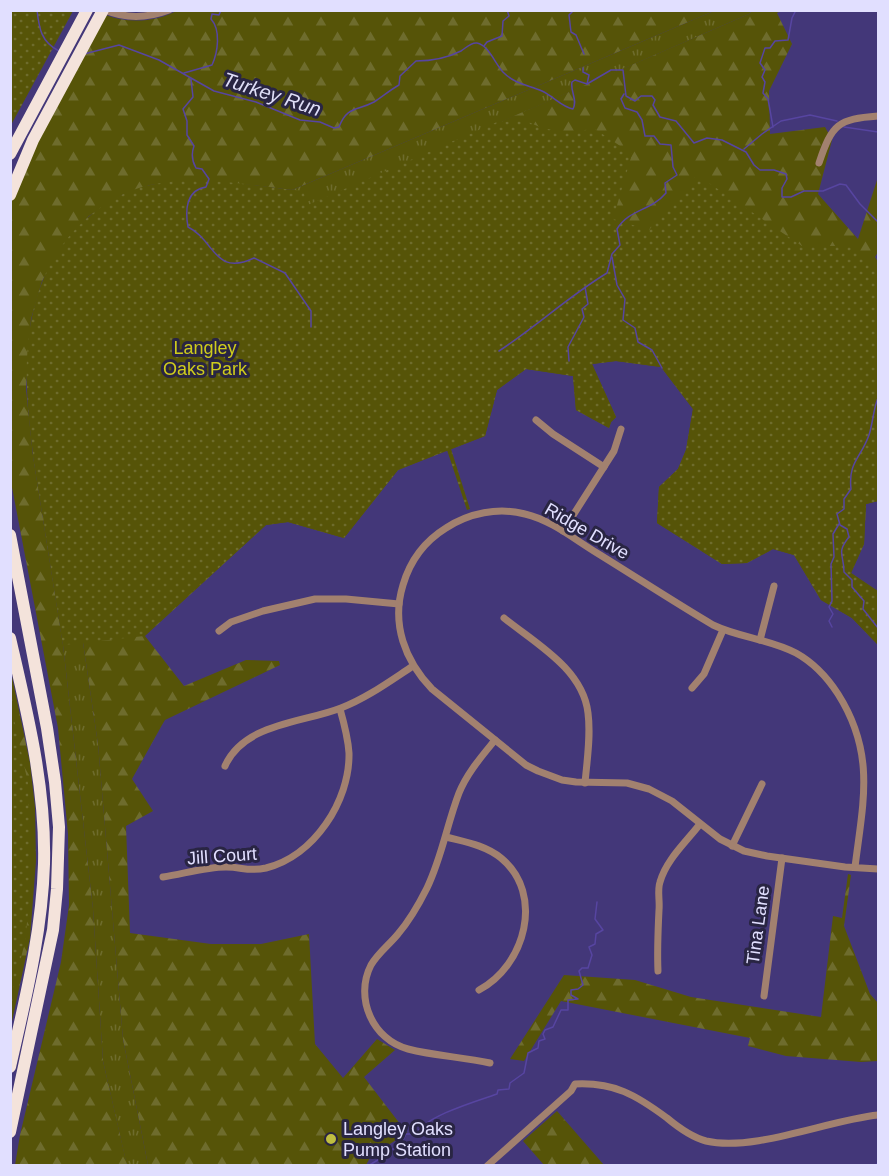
<svg xmlns="http://www.w3.org/2000/svg" width="889" height="1176" viewBox="0 0 889 1176" font-family="Arial,sans-serif">
	<style>
		.grass { fill: url(#grass-tufts) }
		.forest { fill: url(#forest-firs) }
		.park { fill: url(#park-dots) }
		.lines { fill: none; stroke-linecap: round; stroke-linejoin: round }
		.stream { stroke: #5745a1; stroke-width: 1.5 }
		.street { stroke: #a2816f; stroke-width: 7 }
		.highway { stroke: #f4e3db; stroke-width: 12 }
		.poi-dot { fill: #c0be41; stroke: #292543; stroke-width: 2 }
		.labels { text-anchor: middle; dominant-baseline: central; stroke-width: 6; stroke-linejoin: round; paint-order: stroke }
		.park-label { font-size: 18px; fill: #cfcc1c; stroke: #292543 }
		.street-label { font-size: 18px; fill: #e1dfff; stroke: #292543 }
		.poi-label { font-size: 18px; fill: #e1dfff; stroke: #292543; text-anchor: start }
		.water-label { font-size: 20px; font-style: italic; fill: #dfdef7; stroke: #292543 }
	</style>
	<defs>
		<pattern id="grass-tufts" width="24" height="20" patternUnits="userSpaceOnUse" patternTransform="scale(1.5)"><rect width="24" height="20" fill="#565408"/><path d="M3 7l-1-3M5 7V3M7 7l1-3M15 17l-1-3M17 17v-4M19 17l1-3" fill="none" stroke="#6e6c2d"/></pattern>
		<pattern id="forest-firs" width="22" height="20" patternUnits="userSpaceOnUse" patternTransform="scale(1.5)"><rect width="22" height="20" fill="#565408"/><path d="M5 1l3.5 6h-7zM16 11l3.5 6h-7z" fill="#6e6c2d"/></pattern>
		<pattern id="park-dots" width="8" height="8" patternUnits="userSpaceOnUse" patternTransform="scale(1.5)"><rect width="8" height="8" fill="#565408"/><path d="M2 2h.1M6 6h.1" fill="none" stroke="#6e6c2d" stroke-width="1.8" stroke-linecap="round"/></pattern>
	</defs>
	<rect width="100%" height="100%" fill="#433779"/>
	<path class="grass" d="M714,11H752L749,14L308,206L56,460L98,744L123,1039L148,1165L127,1166L103,1061L93,909L63,645L33,456L46,272L292,190Z"/>
	<g class="forest">
		<path d="M178,10L714,11L292,190L251,185L189,182L150,185L122,195L89,216L63,245L42,281L31,319L26,389L33,456L63,645L93,909L103,1061L127,1165H15L20,1135L61,962L69,905L68,834L58,728L11,482L10,205L31,153L106,15C128,24 157,22 178,10Z"/>
		<path d="M752,11H781L777,13L792,44L769,91L770,134L825,127L832,140L818,194L858,239L878,177V252L875,257L878,262V501L866,504L864,544L851,573L878,592V645L852,618L821,600L794,555L773,549L747,563L722,564L657,523L659,487L678,469L686,450L693,409L661,367L616,361L592,364L616,417L611,422L609,428L576,410L573,376L526,369L497,390L485,436L398,470L344,538L288,522L266,525L145,636L184,686L246,660L279,661L280,665L165,720L162,725L132,779L153,811L126,826L130,933L211,944H261L309,934L315,1044L343,1078L377,1039L395,1050L364,1077L407,1133L371,1156L366,1165H148L123,1039L98,744L56,460L308,205L749,14Z"/>
		<path d="M11,672L30,763L35,807L36,861L30,938L11,1026Z"/>
		<path d="M848,874L851,875L844,926L870,994L878,1003V1061L861,1062L786,1056L748,1046L750,1038L561,1001L524,1061L510,1059L564,975L635,980L691,997L821,1017L833,916L842,918Z"/>
		<path d="M557,1111L604,1165H544L523,1141Z"/>
	</g>
	<g class="park">
		<path d="M11,10L73,11L11,125L10,11Z"/>
		<path d="M526,121L542,128L564,132L595,129L632,154L613,219L649,230L697,175L802,246H852L878,276V501L866,504L864,544L851,573L878,591V645L852,618L821,600L794,555L773,549L747,563L722,564L657,523L659,487L678,469L686,450L693,409L661,367L616,361L592,364L616,417L611,422L609,428L576,410L573,376L526,369L497,390L485,436L451,449L470,509L467,510L447,450L398,470L344,538L288,522L266,525L144,636L63,645C56,600 49,555 42,510C26,414 4,292 86,219C104,203 126,190 150,185C199,174 254,186 303,191L308,205L497,122Z"/>
		<path d="M10,701L28,783L31,883L25,942L11,997Z"/>
	</g>
	<g class="lines">
		<g class="stream">
			<path d="M37,10C39,28 41,42 59,51"/>
			<path d="M574,10L569,15L571,32L576,35L584,54"/>
			<path d="M484,46L487,42L502,36L503,21L509,16L507,10"/>
			<path d="M84,54L119,45L159,60L214,91L256,102L300,120L320,122L334,128L339,127C347,106 357,111 374,102C382,97 390,90 399,85L400,76L416,61C432,61 447,58 461,51C466,48 471,42 477,43C489,45 496,66 504,73C515,84 528,85 542,91C553,96 562,107 573,109C578,100 570,91 572,82L575,80L587,84L611,70H623L626,96L635,101L641,96H652L655,100L653,105L660,117L676,121L694,143L707,138L722,140L746,152L754,165L760,170H774L786,174L787,179L782,188V197H791L804,191H823L840,184L846,185L860,204L878,222"/>
			<path d="M583,68V72L589,75L587,84"/>
			<path d="M184,73L212,65C218,52 221,30 211,19L212,14L219,15L221,10"/>
			<path d="M191,79L193,97L183,109L187,121V135L194,146C191,154 192,161 196,168L202,169L209,179L206,187C186,190 185,210 188,227C215,240 214,277 254,258L285,273L311,311V327"/>
			<path d="M773,127L768,99L763,93L765,82L762,77L765,70L760,63L765,48H770L775,41L788,40L792,18L796,10"/>
			<path d="M844,127L878,132"/>
			<path d="M744,149L762,134L781,121L810,115L837,121"/>
			<path d="M612,257L617,285L625,299L623,320L635,328L638,342L652,350L662,368"/>
			<path d="M499,351C537,326 569,296 607,273L612,254L620,245L617,229C629,209 651,211 666,193L665,183L677,175L673,167L671,145L660,144L654,136H645L642,120L637,112L625,108L621,99L624,94"/>
			<path d="M569,361L568,347L584,317L582,309L588,304L585,287"/>
			<path d="M878,398C873,410 873,423 869,435C861,458 848,462 851,489L844,499V509L837,514L840,525L847,529L849,537C836,553 844,554 844,572L852,580V587L864,601L863,609L878,628"/>
			<path d="M832,627L829,621L833,614L829,607L832,601L831,564L834,557L833,534L839,524"/>
			<path d="M368,1166L381,1158L385,1151L397,1148V1139L403,1140L406,1134H416C425,1116 477,1101 497,1094L498,1090L509,1089L510,1083L524,1073L528,1053L538,1048L539,1041L545,1039L543,1034L545,1030L553,1027L561,1010H568V1000L578,999L571,995V990L578,989L583,985L579,971L582,968H588L592,955L589,947L595,944L596,934L603,930L595,919L597,902"/>
			<path d="M871,1166L878,1164"/>
		</g>
		<g class="street">
			<path d="M105,10C126,19 148,18 169,10"/>
			<path d="M819,163C832,124 838,119 878,116"/>
			<path d="M536,420L553,434L604,467"/>
			<path d="M563,531L614,451L621,429"/>
			<path d="M504,618C535,643 583,669 588,713C591,736 587,760 585,783"/>
			<path d="M219,631L231,622L263,611L315,599H346L399,604"/>
			<path d="M760,640L774,586"/>
			<path d="M692,688L704,674L723,630"/>
			<path d="M225,766C244,723 303,723 341,708C367,698 390,681 413,666"/>
			<path d="M446,837C465,842 485,845 501,858C545,894 525,966 479,990"/>
			<path d="M732,846L762,784"/>
			<path d="M855,867C863,802 876,754 838,694C827,677 814,663 796,653C770,639 740,638 713,625C674,602 636,577 597,553C574,539 551,520 525,514C498,507 469,513 446,528C425,541 410,561 403,585C391,624 405,661 432,689L526,765L538,771L562,780L576,782L627,783L649,789L672,801L720,839L744,851L767,856L845,867L878,869"/>
			<path d="M163,877C183,874 206,867 226,867C243,867 248,872 266,868C314,856 350,801 349,753C348,738 344,723 340,709"/>
			<path d="M658,971C657,950 658,930 659,910C660,900 657,891 660,882C666,860 686,842 700,824"/>
			<path d="M764,996L782,858"/>
			<path d="M490,1063C463,1057 435,1056 408,1049C373,1040 354,998 371,965C378,953 389,945 398,934C410,920 419,904 427,888C442,857 447,824 459,793C467,773 482,756 495,740"/>
			<path d="M487,1166L571,1091L575,1084C614,1082 636,1095 667,1118C679,1128 691,1137 706,1141C755,1152 828,1120 878,1115"/>
		</g>
		<g class="highway">
			<path d="M10,154L87,10"/>
			<path d="M10,195L33,140L103,10"/>
			<path d="M10,535L47,728L55,782L59,827L57,889L53,930L10,1132"/>
			<path d="M10,638C27,712 46,787 44,864C42,933 25,1000 10,1067"/>
		</g>
	</g>
	<circle class="poi-dot" cx="331" cy="1139" r="6"/>
	<g class="labels">
		<g class="park-label">
			<text x="205" y="348">Langley<tspan x="205" dy="21">Oaks Park</tspan></text>
		</g>
		<g class="street-label">
			<text transform="translate(587 531) rotate(30)">Ridge Drive</text>
			<text transform="translate(222 856) rotate(-4)">Jill Court</text>
			<text transform="translate(758 925) rotate(-82)">Tina Lane</text>
		</g>
		<g class="poi-label">
			<text x="343" y="1129">Langley Oaks<tspan x="343" dy="21">Pump Station</tspan></text>
		</g>
		<g class="water-label">
			<text transform="translate(272 94) rotate(18)">Turkey Run</text>
		</g>
	</g>
	<rect width="889" height="1176" fill="none" stroke="#e1dfff" stroke-width="24"/>
</svg>
